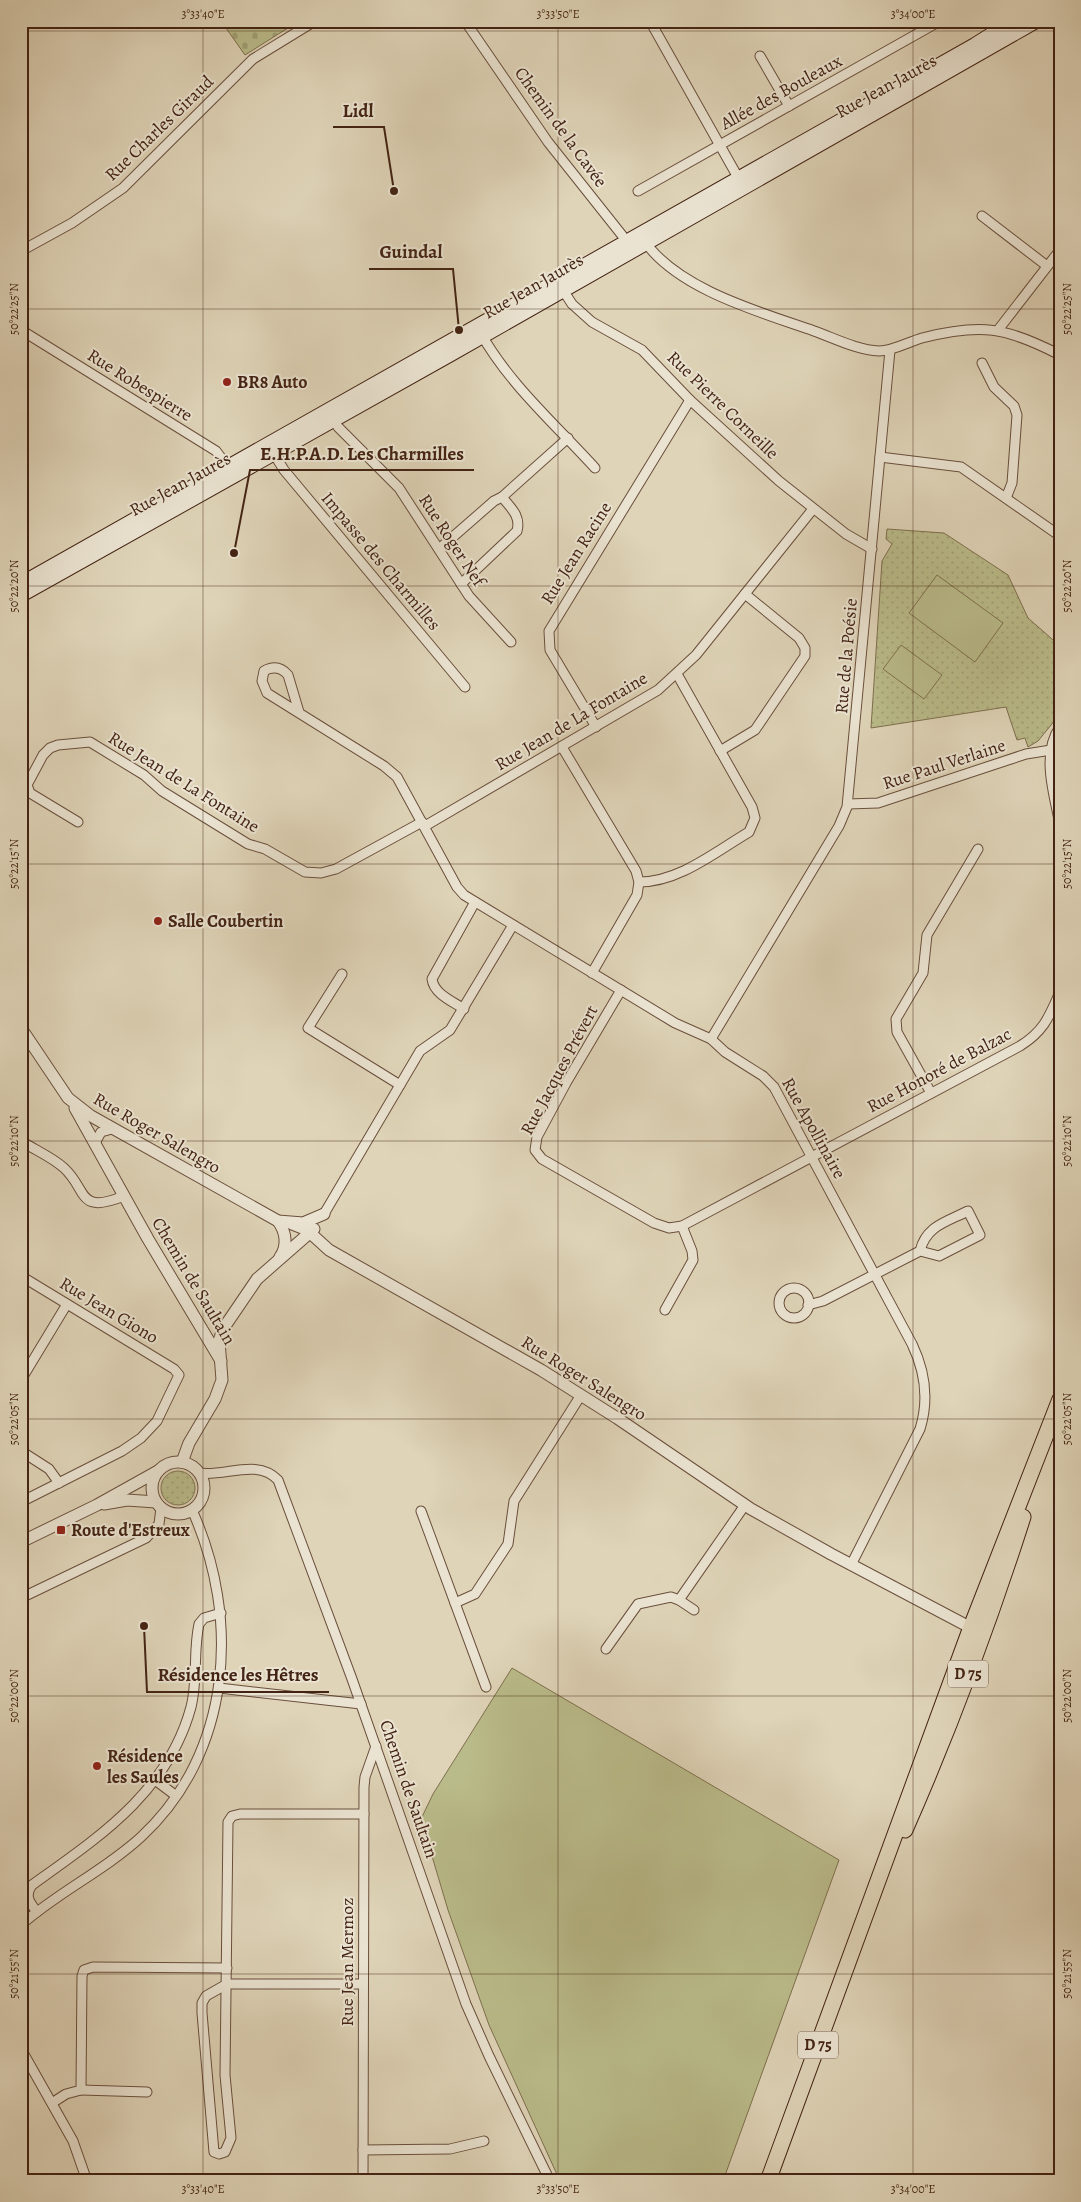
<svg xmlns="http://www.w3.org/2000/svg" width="1081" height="2202" viewBox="0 0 1081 2202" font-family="Alegreya,serif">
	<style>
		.grass { fill: url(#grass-dots); stroke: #7e6f4e }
		.cemetery { fill: url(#cemetery-stones); stroke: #7e6f4e }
		.garden { fill: #babb8a; stroke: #7e6f4e }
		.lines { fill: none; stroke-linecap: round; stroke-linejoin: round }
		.minor-casing { stroke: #6a4f3c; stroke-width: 11 }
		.tertiary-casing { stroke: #6a4f3c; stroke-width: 13 }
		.secondary-casing { stroke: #432313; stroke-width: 16 }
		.primary-casing { stroke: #432313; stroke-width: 17 }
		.minor { stroke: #eae3d1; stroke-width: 9 }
		.tertiary { stroke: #eae3d1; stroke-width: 11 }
		.secondary { stroke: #eae3d1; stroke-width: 14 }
		.primary { stroke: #dfd4b8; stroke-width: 15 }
		.ticks { fill: none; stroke: #432313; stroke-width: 1; stroke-opacity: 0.45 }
		.poi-dot { fill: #8f2418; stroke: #eae3d1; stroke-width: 2 }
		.labels { text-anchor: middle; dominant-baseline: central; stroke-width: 4; stroke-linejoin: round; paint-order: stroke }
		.shield { fill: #eae3d1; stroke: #755d4c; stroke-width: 1 }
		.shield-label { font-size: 16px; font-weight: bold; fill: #432313 }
		.street-label { font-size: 18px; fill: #432313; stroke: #eae3d1 }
		.poi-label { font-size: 18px; font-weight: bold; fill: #432313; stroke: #eae3d1; text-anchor: start }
		.leader { fill: none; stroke: #432313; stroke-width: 2 }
		.callout-dot { fill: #432313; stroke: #eae3d1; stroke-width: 2 }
		.callout-label { font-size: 19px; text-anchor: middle; font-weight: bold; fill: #432313; stroke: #eae3d1; stroke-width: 4; stroke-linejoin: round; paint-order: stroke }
		.neatline { fill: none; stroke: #432313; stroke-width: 2 }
		.ticks-label { font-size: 12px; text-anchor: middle; fill: #432313 }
	</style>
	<defs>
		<pattern id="grass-dots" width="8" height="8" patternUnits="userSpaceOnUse" patternTransform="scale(1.25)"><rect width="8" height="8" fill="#babb8a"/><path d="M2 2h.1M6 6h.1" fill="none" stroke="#a1a076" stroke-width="1.8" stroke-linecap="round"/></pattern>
		<pattern id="cemetery-stones" width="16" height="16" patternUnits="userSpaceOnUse" patternTransform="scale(1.25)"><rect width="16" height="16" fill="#babb8a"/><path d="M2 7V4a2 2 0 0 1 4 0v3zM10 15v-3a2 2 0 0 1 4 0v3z" fill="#a1a076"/></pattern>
	</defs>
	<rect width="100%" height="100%" fill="#dfd4b8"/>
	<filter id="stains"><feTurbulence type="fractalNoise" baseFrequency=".004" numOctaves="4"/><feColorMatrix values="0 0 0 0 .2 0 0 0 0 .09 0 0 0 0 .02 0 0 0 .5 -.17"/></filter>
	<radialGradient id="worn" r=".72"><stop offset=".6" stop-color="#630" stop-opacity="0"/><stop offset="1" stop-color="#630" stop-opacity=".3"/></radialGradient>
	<g class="grass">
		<path d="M887,529L944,533L1008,575L1028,618L1060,646V714L1038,741L1028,747L1025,738L1017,740L1006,707L871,728L882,561L892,544L886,539Z"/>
		<circle cx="178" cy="1488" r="17"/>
	</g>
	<path class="cemetery" d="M221,21H299L245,55Z"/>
	<g class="garden">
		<path d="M937,575L1003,623L975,662L909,613Z"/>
		<path d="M901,645L942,675L924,699L883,669Z"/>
		<path d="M512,1668L839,1860L723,2181H560L489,2025L448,1910L421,1819L433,1794Z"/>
	</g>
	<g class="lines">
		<defs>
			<g id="minor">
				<path d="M465,21L548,142L629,244"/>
				<path d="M650,21L740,181"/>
				<path d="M760,56L789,106"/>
				<path d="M638,191L940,21"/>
				<path d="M982,216L1047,266"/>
				<path d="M643,239C676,289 760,312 814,331C834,338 857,350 879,351C893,351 908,342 922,338C981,323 1006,327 1060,355"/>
				<path d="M21,251L72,223L123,188L253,59L315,21"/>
				<path d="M561,287L572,304L592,322L642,350L690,400L779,481L846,534L872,549"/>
				<path d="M21,330L216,451L231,471"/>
				<path d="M998,330L1060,250"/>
				<path d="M480,332C509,384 555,424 595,468"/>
				<path d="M982,363L994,387L1014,406L1017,415L1012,483L1006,498"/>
				<path d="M331,416L338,427L399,488L469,596L511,642"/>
				<path d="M274,454L284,470L465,687"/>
				<path d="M880,457L961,467L1060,536"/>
				<path d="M439,549L494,501L502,497"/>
				<path d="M461,584L517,531C521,516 511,508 502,497L568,438"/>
				<path d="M299,712L288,675C281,667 273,666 264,671L262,681L267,693L384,766L397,777L457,887L464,895L675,1023L711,1039L725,1052L763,1076L774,1087L912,1344C925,1371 929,1400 920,1429L851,1565"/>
				<path d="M596,727L550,650L549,631L690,400"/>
				<path d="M1060,727C1041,753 1054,795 1060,824"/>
				<path d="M562,747L636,871L639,882L637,895L592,973"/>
				<path d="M720,751L755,730L805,656V648L799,638L745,594"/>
				<path d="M848,804L878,803L1026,754L1051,750"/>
				<path d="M78,822L30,793L27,785L43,755L50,748L58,745L90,742L144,775L162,791L248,844L265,849L305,872L321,873L336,869L422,822"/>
				<path d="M425,826L658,690L696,655L813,509"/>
				<path d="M639,882C679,882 715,852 749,832L755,818L752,807L677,674"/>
				<path d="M342,974L308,1028L400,1085"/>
				<path d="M621,990L566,1083L537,1137L535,1150L542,1159L654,1223L669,1228L682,1226L1020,1046C1044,1031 1049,1017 1060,992"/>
				<path d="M464,1009C452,1001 434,994 432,979L475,902"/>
				<path d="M711,1039L839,826L847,807L890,350"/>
				<path d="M931,1093L897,1032L896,1019L923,973L927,935L978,849"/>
				<path d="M21,1141C35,1150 52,1157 64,1168C88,1190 77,1215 124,1196"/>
				<path d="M95,1143L101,1132L112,1129"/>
				<path d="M324,1214L420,1051L450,1030L513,925"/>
				<path d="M21,1276L174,1369L179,1375L157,1421L141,1438L122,1451L21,1502"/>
				<circle cx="794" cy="1303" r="15"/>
				<path d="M808,1305L823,1301L920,1251C926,1226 946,1222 968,1211L980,1235L939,1256L920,1251"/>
				<path d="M665,1310L693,1260L692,1251L682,1226"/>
				<path d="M21,1380L67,1304"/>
				<path d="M21,1451L49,1469L59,1483"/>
				<path d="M199,1473C225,1477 257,1458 278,1480L352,1679L466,2004L489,2056L550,2181"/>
				<path d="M421,1511L486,1687"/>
				<path d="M21,1598L146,1538L159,1524L161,1508"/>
				<path d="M455,1603L475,1594L508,1544L514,1501L581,1395"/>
				<path d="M694,1610L679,1600L745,1505"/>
				<path d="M606,1649L638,1604L671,1597L679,1600"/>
				<path d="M219,1688L361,1704"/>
				<path d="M155,1780L175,1795"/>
				<path d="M37,1912C30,1903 24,1896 32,1885C99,1837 168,1792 191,1707C198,1679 193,1651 199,1624L204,1618L221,1613"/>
				<path d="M21,1925C58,1892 104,1871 141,1837C232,1753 241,1618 192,1510"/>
				<path d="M363,1984H227L206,1996L202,2003V2013L214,2152L219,2154L225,2152L231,2138L225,2075L228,1822L232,1816L240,1814H364"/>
				<path d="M21,2049L73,2141L87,2181"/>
				<path d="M81,2090L147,2092"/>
				<path d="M52,2103L66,2094L81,2090L82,1976L84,1970L93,1967L227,1968"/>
				<path d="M363,2150L450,2149L484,2141"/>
				<path d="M363,2181L364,1787L365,1777L376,1746"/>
			</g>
			<g id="tertiary">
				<path d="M21,1028L68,1098L91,1116L278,1221L303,1223L324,1214"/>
				<path d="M75,1108L148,1239L221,1361"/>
				<path d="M278,1221C286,1232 288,1246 280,1257"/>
				<path d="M292,1224L307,1230L329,1250L541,1370L617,1418L751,1509L831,1554L977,1631"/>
				<circle cx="178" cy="1488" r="26"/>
				<path d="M182,1462L189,1443L215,1399L222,1380L219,1341L223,1329L257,1279L314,1229"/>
				<path d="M104,1504L127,1500L156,1502"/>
				<path d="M21,1542L97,1505L158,1471"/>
			</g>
			<g id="secondary">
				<path d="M21,584L975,45L1013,21"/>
				<path d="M21,595L451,354L1036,21"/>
			</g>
			<g id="primary">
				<path d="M905,1830C950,1728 989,1623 1023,1517"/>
				<path d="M768,2181L971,1627L1060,1399"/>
			</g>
		</defs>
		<use href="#minor" class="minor-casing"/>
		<use href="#tertiary" class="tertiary-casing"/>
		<use href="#secondary" class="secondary-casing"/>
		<use href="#primary" class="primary-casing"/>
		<use href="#minor" class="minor"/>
		<use href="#tertiary" class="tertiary"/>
		<use href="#secondary" class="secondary"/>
		<use href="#primary" class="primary"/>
	</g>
	<path class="ticks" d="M203,21V2181M558,21V2181M913,21V2181M21,31H1060M21,309H1060M21,586H1060M21,864H1060M21,1141H1060M21,1419H1060M21,1696H1060M21,1974H1060"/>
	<g class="poi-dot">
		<circle cx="227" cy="382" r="5"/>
		<circle cx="158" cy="921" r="5"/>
		<rect x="56" y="1525" width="10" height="10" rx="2.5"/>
		<circle cx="97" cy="1766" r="5"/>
	</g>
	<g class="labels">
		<g class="shield">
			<rect x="948" y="1660.5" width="40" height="27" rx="4"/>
			<rect x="798" y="2031.5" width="40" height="27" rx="4"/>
		</g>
		<g class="shield-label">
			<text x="968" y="1674">D 75</text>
			<text x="818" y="2045">D 75</text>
		</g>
		<g class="street-label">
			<text transform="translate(886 86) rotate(-29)">Rue Jean Jaurès</text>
			<text transform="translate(781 92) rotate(-29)">Allée des Bouleaux</text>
			<text transform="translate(561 127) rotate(54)">Chemin de la Cavée</text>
			<text transform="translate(159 128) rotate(-44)">Rue Charles Giraud</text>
			<text transform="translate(533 286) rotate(-30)">Rue Jean Jaurès</text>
			<text transform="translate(140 385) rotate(32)">Rue Robespierre</text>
			<text transform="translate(723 405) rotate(44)">Rue Pierre Corneille</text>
			<text transform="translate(180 484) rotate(-29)">Rue Jean Jaurès</text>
			<text transform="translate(452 540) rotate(57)">Rue Roger Nef</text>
			<text transform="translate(576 553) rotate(-58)">Rue Jean Racine</text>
			<text transform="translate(381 561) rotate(50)">Impasse des Charmilles</text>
			<text transform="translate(846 656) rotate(-85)">Rue de la Poésie</text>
			<text transform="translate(571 721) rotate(-31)">Rue Jean de La Fontaine</text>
			<text transform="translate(944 764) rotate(-18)">Rue Paul Verlaine</text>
			<text transform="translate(184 782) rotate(32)">Rue Jean de La Fontaine</text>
			<text transform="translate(559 1070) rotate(-62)">Rue Jacques Prévert</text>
			<text transform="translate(939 1070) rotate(-28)">Rue Honoré de Balzac</text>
			<text transform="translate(814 1128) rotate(61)">Rue Apollinaire</text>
			<text transform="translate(157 1133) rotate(30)">Rue Roger Salengro</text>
			<text transform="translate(194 1281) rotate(59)">Chemin de Saultain</text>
			<text transform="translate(109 1310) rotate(31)">Rue Jean Giono</text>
			<text transform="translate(584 1378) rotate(32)">Rue Roger Salengro</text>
			<text transform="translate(409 1789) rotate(71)">Chemin de Saultain</text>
			<text transform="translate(347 1962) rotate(-90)">Rue Jean Mermoz</text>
		</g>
		<g class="poi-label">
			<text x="237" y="382">BR8 Auto</text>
			<text x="168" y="921">Salle Coubertin</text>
			<text x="71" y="1530">Route d'Estreux</text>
			<text x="107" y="1756">Résidence<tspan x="107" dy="21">les Saules</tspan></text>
		</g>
	</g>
	<path class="leader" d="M394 191L384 127H333M459 330L453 269H369M234 553L250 470H474M144 1626L147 1692H329"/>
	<g class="callout-dot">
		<circle cx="394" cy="191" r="5"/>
		<circle cx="459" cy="330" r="5"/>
		<circle cx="234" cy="553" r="5"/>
		<circle cx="144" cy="1626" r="5"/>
	</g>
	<g class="callout-label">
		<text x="358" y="117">Lidl</text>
		<text x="411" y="258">Guindal</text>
		<text x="362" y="460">E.H.P.A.D. Les Charmilles</text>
		<text x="238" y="1681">Résidence les Hêtres</text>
	</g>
	<rect width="1081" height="2202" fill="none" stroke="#dfd4b8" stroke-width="55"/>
	<rect x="28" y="28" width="1026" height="2146" class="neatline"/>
	<g class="ticks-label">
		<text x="203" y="18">3°33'40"E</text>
		<text x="558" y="18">3°33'50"E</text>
		<text x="913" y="18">3°34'00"E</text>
		<text transform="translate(14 309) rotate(-90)" y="4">50°22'25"N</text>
		<text transform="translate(1067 309) rotate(-90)" y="4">50°22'25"N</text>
		<text transform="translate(14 586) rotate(-90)" y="4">50°22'20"N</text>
		<text transform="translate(1067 586) rotate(-90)" y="4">50°22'20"N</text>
		<text transform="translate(14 864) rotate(-90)" y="4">50°22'15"N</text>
		<text transform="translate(1067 864) rotate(-90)" y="4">50°22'15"N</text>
		<text transform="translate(14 1141) rotate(-90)" y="4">50°22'10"N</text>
		<text transform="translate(1067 1141) rotate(-90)" y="4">50°22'10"N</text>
		<text transform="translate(14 1419) rotate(-90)" y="4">50°22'05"N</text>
		<text transform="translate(1067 1419) rotate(-90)" y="4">50°22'05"N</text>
		<text transform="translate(14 1696) rotate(-90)" y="4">50°22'00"N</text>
		<text transform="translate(1067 1696) rotate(-90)" y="4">50°22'00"N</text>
		<text transform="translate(14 1974) rotate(-90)" y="4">50°21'55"N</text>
		<text transform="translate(1067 1974) rotate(-90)" y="4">50°21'55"N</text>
		<text x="203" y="2193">3°33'40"E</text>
		<text x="558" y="2193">3°33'50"E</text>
		<text x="913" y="2193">3°34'00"E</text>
	</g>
	<rect width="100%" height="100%" filter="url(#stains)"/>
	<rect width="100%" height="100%" fill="url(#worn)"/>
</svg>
